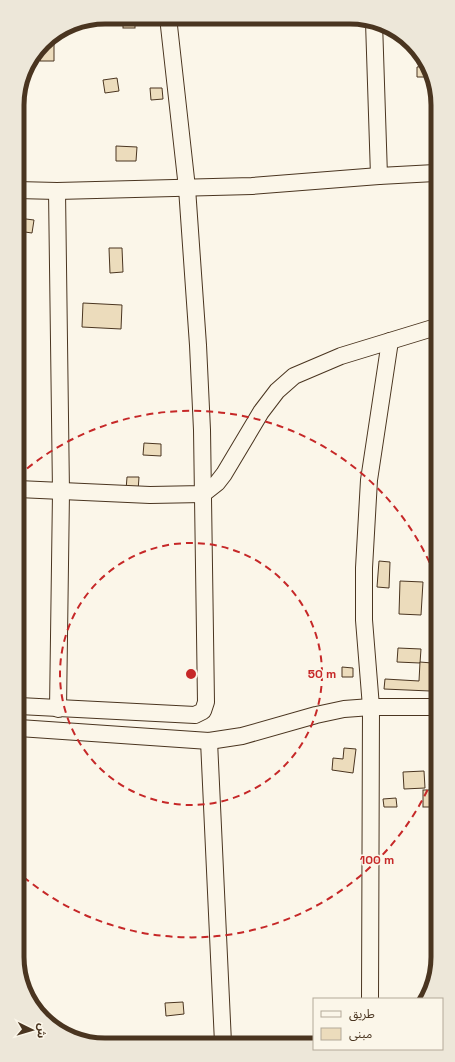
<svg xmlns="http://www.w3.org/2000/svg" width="455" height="1062" viewBox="0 0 455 1062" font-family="'Space Grotesk','Noto Sans Arabic',sans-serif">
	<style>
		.building { fill: #ecdcbc; stroke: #4a3520 }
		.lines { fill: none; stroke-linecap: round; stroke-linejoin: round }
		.minor-casing { stroke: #4a3520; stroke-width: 18 }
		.minor { stroke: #fbf6e9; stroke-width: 16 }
		.ring { fill: none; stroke: #c62828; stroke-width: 2; stroke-dasharray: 7 5 }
		.rim { fill: none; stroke: #4a3520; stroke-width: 5 }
		.centre { fill: #c62828; stroke: #fbf6e9; stroke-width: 2 }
		.ring-label { font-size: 12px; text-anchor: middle; font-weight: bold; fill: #c62828; stroke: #fbf6e9; stroke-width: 3; stroke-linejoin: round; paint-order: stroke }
	</style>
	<rect width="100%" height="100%" fill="#fbf6e9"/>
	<g class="building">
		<rect x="123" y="17" width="12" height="11"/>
		<path d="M50,37H54V61H40V48Z"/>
		<path d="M426,66L430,77H417V67Z"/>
		<path d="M117,78L119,91L105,93L103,80Z"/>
		<path d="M150,88H162L163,99L151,100Z"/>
		<path d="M116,146L137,147L136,161H116Z"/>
		<path d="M18,218L34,220L32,233L18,231Z"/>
		<path d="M109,248H122L123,272L110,273Z"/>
		<path d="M83,303L122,305L121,329L82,327Z"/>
		<path d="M144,443L161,444V456L143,455Z"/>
		<path d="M127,477H139L138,491L126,490Z"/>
		<path d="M379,561L390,562L389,588L377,587Z"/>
		<path d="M400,581L423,582L421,615L399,614Z"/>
		<path d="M398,648L421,649L420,663L397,662Z"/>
		<path d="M420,662L432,663L430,691L384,689L385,679L419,681Z"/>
		<path d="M342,667L353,668V677H342Z"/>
		<rect x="433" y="723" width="4" height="17"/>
		<path d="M344,748L356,749L353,773L332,770L333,758L343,759Z"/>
		<path d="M424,771L425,788L404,789L403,772Z"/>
		<rect x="423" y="790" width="9" height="17"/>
		<path d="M396,798L397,807H384L383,799Z"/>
		<path d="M183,1002L184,1014L166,1016L165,1003Z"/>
	</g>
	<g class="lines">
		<defs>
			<g id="minor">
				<path d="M374,22L379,176"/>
				<path d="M17,190L57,191L252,186L379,176L435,173"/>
				<path d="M57,191L61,492L58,709"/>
				<path d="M18,489L150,495L203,494L217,483L224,474L261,412L277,391L294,376L341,356L436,327"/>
				<path d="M19,706L195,715L203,711L206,702L202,430L198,345L187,188L168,17"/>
				<path d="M19,728L209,741L242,736L316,715L344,709L371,707H437"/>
				<path d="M209,741L223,1043"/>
				<path d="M370,999L371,707L364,620V568L369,480L390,341"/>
			</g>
		</defs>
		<use href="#minor" class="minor-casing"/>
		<use href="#minor" class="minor"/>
	</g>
	<g class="ring">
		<circle cx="191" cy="674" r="131"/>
		<path d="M437 768A263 263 0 0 1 20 874M18 476A263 263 0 0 1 437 580"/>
	</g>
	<path d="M0 0H455V1062H0ZM105 24H350A81 81 0 0 1 431 105V957A81 81 0 0 1 350 1038H105A81 81 0 0 1 24 957V105A81 81 0 0 1 105 24Z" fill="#ede7d9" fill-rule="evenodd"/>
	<path class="rim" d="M105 24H350A81 81 0 0 1 431 105V957A81 81 0 0 1 350 1038H105A81 81 0 0 1 24 957V105A81 81 0 0 1 105 24Z"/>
	<circle cx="191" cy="674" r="6" class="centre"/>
	<g class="ring-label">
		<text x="322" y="678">50 m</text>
		<text x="377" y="864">100 m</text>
	</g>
	<rect x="313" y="998" width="130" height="52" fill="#fbf6e9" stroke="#b4a999"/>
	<rect x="321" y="1011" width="20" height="6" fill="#fbf6e9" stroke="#b4a999"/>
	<text x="349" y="1018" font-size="12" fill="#4a3520">طريق</text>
	<rect x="321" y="1028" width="20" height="12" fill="#ecdcbc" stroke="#b4a999"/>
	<text x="349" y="1038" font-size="12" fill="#4a3520">مبنى</text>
	<g transform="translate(32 1030) rotate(95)" stroke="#fbf6e9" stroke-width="3" paint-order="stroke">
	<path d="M0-3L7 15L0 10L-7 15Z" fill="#4a3520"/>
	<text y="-6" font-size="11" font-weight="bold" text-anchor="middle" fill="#4a3520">ش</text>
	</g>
</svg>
